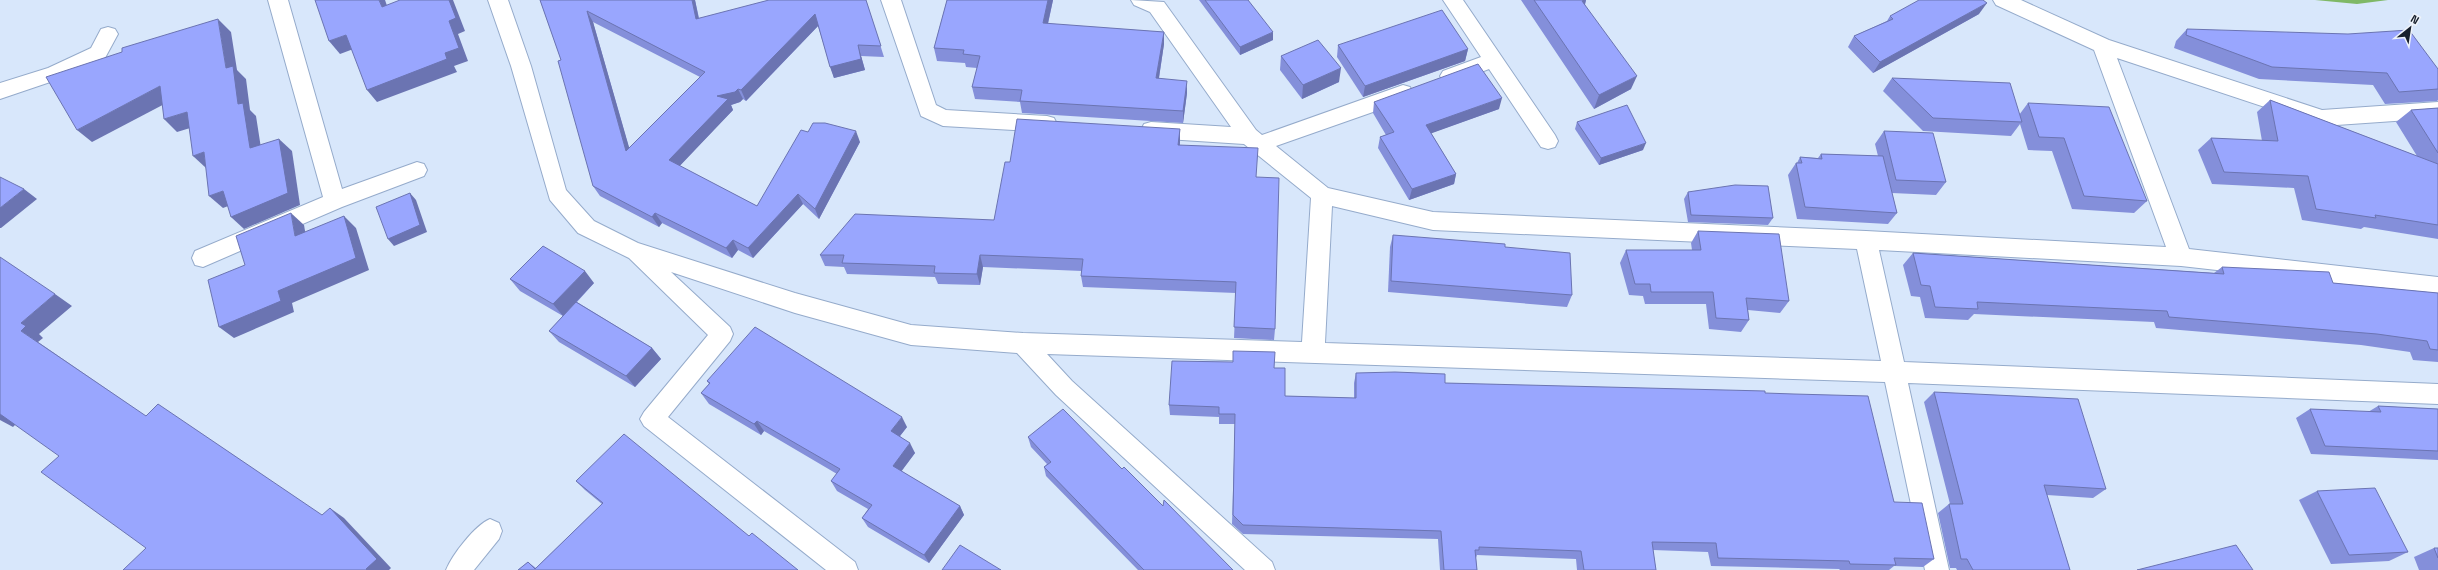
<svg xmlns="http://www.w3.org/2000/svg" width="2438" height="570" viewBox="0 0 2438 570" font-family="'Space Grotesk',sans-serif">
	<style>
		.forest { fill: #7fb866 }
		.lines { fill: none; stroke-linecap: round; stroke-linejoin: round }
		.minor-casing { stroke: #95abcb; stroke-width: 2 }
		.minor { fill: #fff; fill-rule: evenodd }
		.wall { fill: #848fda; fill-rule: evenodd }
		.shaded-wall { fill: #6b74b2 }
		.building { fill: #99a6fe; stroke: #6b74b2; fill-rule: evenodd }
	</style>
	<rect width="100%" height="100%" fill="#d8e7fb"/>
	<path class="forest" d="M2315,0H2388L2357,4Z"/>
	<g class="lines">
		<defs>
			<g id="minor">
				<path d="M268,0H288L342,189L417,162L424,164L427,170L424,176L342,207L203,267L195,265L192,258L195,251L323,197Z"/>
				<path d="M488,0H508L531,66L566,190L594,221L638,243L795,293L911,325L1023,333L1302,342L1311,198L1244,144L1151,138L1144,136L1141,130L1144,124L1151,122L1231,127L1150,12L1134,5L1131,0L1164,2L1256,130L1262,135L1403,85L1410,87L1413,93L1410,99L1276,146L1328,188L1433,212L1866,231L2166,247L2094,50L1996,5L1993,0H2021L2109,40L2322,110L2438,102V118L2322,126L2117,58L2189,249L2438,277V295L2181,266L1879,250L1904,362L2438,384V404L1908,383L1949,570H1925L1885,382L1047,354L1072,381L1272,562L1275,570H1245L1056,395L1017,353L911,345L795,313L671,272L730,327L733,334L730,341L668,417L855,562L858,570H826L644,426L640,419L644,412L708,335L629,258L578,233L550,200L511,66ZM1332,206L1433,230L1857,249L1881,361L1325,343Z"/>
				<path d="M881,0H901L936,105L946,110L1047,116L1054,118L1057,124L1054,130L1047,132L943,126L921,116Z"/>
				<path d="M1443,0H1463L1555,135L1558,141L1555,147L1548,149L1541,147L1489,69L1450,84L1443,81L1440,76L1443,71L1481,57Z"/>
				<path d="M108,27L115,29L118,34L105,58L62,78L0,99V83L48,68L91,48L101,29Z"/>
				<path d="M490,519L499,523L502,531L499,539L474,570H446C452,555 475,525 490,519Z"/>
			</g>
		</defs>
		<use href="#minor" class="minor-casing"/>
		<use href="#minor" class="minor"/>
	</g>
	<g class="wall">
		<path d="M540,0H695L699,18L866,0L884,57L861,56L865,70L834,78L818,26L746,101L743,99L740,102L731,105L733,110L679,166L757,206L808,132L860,142L819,219L803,204L753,258L738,250L732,258L662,223L659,227L600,196L593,186L561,60ZM593,22L700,77L629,148Z"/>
		<path d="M947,0H1053L1048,24L1164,32V44L1159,78L1187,93L1183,123L1022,113L1020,102L975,99L972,87L977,68L966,67L965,63L937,61L934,48Z"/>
		<path d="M1199,0H1248L1273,40L1240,55Z"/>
		<path d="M1521,0H1586L1585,5L1631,89L1594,109Z"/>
		<path d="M1979,14L1873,73L1848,47L1854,36L1887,21L1890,16Z"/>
		<path d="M2187,29L2438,69V100L2437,101L2385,104L2373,85L2259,79L2174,48L2176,41Z"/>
		<path d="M1338,45L1468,49L1465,61L1363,97L1337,57Z"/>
		<path d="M1281,56L1339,82L1302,99L1280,70Z"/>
		<path d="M1892,78L2019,115L2028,103L2147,201L2134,213L2072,209L2052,151L2028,150L2020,124L2011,136L1923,131L1883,91Z"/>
		<path d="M2270,100L2417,156L2396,122L2411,110L2438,108V239L2364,227L2361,229L2302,220L2294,188L2212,184L2198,150L2211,138L2262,141L2257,112Z"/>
		<path d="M1374,102L1499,109L1431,133L1456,174L1454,184L1409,200L1378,148L1380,137L1386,135L1373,113Z"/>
		<path d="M1577,122L1643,150L1599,165L1575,129Z"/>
		<path d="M1180,129V145L1256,177L1275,329L1274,340L1234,338L1236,293L1083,287L1081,276L1082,271L983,267L980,285L938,284L935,277L847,274L844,267L825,266L820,255L994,220L1010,162Z"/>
		<path d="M1884,131L1946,182L1936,195L1892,193L1897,213L1888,224L1797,219L1788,175L1796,163H1797L1800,157L1818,158L1821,154L1878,156L1875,144Z"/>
		<path d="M1688,192L1773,218L1768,225L1688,222L1684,199Z"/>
		<path d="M1698,231L1789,301L1780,313L1748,310L1749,320L1741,332L1709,329L1706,304H1645L1643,296L1629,295L1620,263L1626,250H1692L1691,243Z"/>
		<path d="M1393,235L1505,247L1572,295L1567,307L1388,292L1390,247Z"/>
		<path d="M1913,253L2214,273L2222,267L2333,283L2438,293V362L2413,360L2410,352L2361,345L2156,328L2154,322L1974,314L1968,320L1925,318L1920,297L1911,296L1903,265Z"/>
		<path d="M510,279L594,283L577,302L652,348L661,359L635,387L559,342L549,331L563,316L520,291Z"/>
		<path d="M1274,368L1285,396L1354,398V383L1356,373L1445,383L1765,393L1894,502L1934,559L1923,567L1894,566L1889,570H1840L1839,569L1711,566L1708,552L1653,550L1656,570H1577L1576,559L1477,555L1476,558L1477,570H1440L1438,539L1243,534L1232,524L1235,424H1219V417L1170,415L1169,405Z"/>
		<path d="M707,381L907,427L900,436L915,453L901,471L960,506L964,515L929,563L868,527L862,518L868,509L837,491L831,481L837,474L764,431L761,435L709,404L701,393L709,384Z"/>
		<path d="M1934,392L2106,489L2093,498L2047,495L2070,570H1957L1956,568H1950L1938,513L1949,504H1950L1924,402Z"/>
		<path d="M2378,406L2438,409V460L2311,454L2296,418L2310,409L2368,412Z"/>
		<path d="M1028,437L1122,469L1233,570H1138L1046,476L1044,467L1047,464L1031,447Z"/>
		<path d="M576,481L749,536L798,570H518L528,562L536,568L602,504L585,490Z"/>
		<path d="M2317,491L2408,552L2389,561L2331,564L2299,500Z"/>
		<path d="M2434,548H2438V570H2419L2414,557Z"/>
	</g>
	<g class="shaded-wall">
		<path d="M379,0H385L392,20L382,7Z"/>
		<path d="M449,0H453L465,31L458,34L468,61L454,66L457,72L377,102L367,90L445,53L449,21Z"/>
		<path d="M692,0H695L701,30L696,19Z"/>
		<path d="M1048,0H1053L1045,36L1043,23Z"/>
		<path d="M1585,0H1586L1582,14V1Z"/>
		<path d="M1987,3L1979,14L1873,73L1880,62Z"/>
		<path d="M587,11L593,22L633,161L626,151Z"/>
		<path d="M815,14L819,25L746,101L741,90Z"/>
		<path d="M218,19L231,32L237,70L246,79L250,110L256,116L263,161L250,148L238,104L226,68Z"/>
		<path d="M1164,32V44L1157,90L1156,78Z"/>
		<path d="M1273,32V40L1240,55V47Z"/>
		<path d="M346,35L356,48L340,54L329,41Z"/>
		<path d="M858,45L865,70L834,78L830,67Z"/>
		<path d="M1468,49L1465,61L1363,97L1365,86Z"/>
		<path d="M1341,68L1339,82L1302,99L1303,85Z"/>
		<path d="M1637,76L1631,89L1594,109L1599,95Z"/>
		<path d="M1187,81V93L1183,123V111Z"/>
		<path d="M160,86L174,99L92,142L77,130Z"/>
		<path d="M738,89L743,99L740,102L731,105L733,110L675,171L669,160L717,96Z"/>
		<path d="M1502,98L1499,109L1424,136L1426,125Z"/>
		<path d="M187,112L200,125L177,132L164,119Z"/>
		<path d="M1180,129V142L1178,158V145Z"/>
		<path d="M856,131L860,142L819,219L815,209Z"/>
		<path d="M279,139L292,151L300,205L244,229L231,217Z"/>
		<path d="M1646,143L1643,150L1599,165L1601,158Z"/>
		<path d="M204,152L206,168L193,156Z"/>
		<path d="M1456,174L1454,184L1409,200L1412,189Z"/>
		<path d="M24,189L37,199L1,228H0V208Z"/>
		<path d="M223,191L236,203L223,208L209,196Z"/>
		<path d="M410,193L416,200L427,232L394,246L388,239Z"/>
		<path d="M798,194L803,204L753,258L748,248Z"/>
		<path d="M291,213L304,225L308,248L295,236Z"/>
		<path d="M655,213L662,223L659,227L652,217Z"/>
		<path d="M344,216L356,228L369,270L292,303L294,312L234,338L219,327L278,291Z"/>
		<path d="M733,240L738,250L732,258L726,248Z"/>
		<path d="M980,255L983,267L980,285L977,274Z"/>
		<path d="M585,271L594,283L563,316L553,304Z"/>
		<path d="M55,294L72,306L39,334L43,338L38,342L162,427L146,416L21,331V323Z"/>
		<path d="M652,348L661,359L635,387L626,376Z"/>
		<path d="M0,414L17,423L13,427L0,420Z"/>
		<path d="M902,417L907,427L896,441L891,431Z"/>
		<path d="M757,421L764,431L761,435L754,424Z"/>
		<path d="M910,443L915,453L898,476L893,466Z"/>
		<path d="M960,506L964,515L929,563L924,555Z"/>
		<path d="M330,508L344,518L391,568L389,570H367Z"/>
	</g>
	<g class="building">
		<path d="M315,0H379L382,7L400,0H449L456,18L449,21L459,48L445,53L447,59L367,90L346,35L329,41Z"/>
		<path d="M540,0H692L696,19L769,0H866L881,46L858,45L861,59L830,67L815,14L741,90L738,89L735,92L717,96L728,99L669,160L757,206L801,130L808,132L813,123H825L856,131L815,209L798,194L748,248L733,240L726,248L655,213L652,217L593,186L558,61L561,60ZM587,11L705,72L626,151Z"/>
		<path d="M947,0H1048L1043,23L1164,32L1156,78L1187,81L1183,111L1020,101L1022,90L972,87L980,56L963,54L964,50L934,48Z"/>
		<path d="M1205,0H1248L1273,32L1240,47Z"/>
		<path d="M1534,0H1585L1582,1L1637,76L1599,95Z"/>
		<path d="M1919,0H1983L1987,3L1880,62L1854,36L1893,19L1890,16Z"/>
		<path d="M1442,10L1468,49L1365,86L1338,45Z"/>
		<path d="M218,19L226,68L233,66L238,104L243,103L250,148L279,139L288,193L231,217L223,191L209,196L204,152L193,156L187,112L164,119L160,86L77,130L46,77L122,52V48Z"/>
		<path d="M2187,29L2348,34L2409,30L2438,69V89L2399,92L2387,73L2272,67L2186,35Z"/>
		<path d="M1318,40L1341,68L1303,85L1281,56Z"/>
		<path d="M1478,64L1502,98L1426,125L1456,174L1412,189L1380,137L1394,132L1374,102Z"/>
		<path d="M1892,78L2010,83L2022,122L1933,118Z"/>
		<path d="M2270,100L2438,164V225L2375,215L2376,218L2316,209L2308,176L2224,172L2211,138L2278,141Z"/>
		<path d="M2028,103L2109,107L2147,201L2084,196L2064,138L2039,137Z"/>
		<path d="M1627,105L1646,143L1601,158L1577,122Z"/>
		<path d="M2438,108V153L2411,110Z"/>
		<path d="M1017,119L1180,129L1178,145L1258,148L1256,177L1279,178L1275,329L1234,327L1236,282L1081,276L1083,259L980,255L977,274L934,273L935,266L842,263L844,255H820L855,214L994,220L1005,162H1010Z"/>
		<path d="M1884,131L1933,133L1946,182L1896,180Z"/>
		<path d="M1821,154L1883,156L1897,213L1805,207L1796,163H1802L1800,157L1822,159Z"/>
		<path d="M0,177L24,189L0,208Z"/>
		<path d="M1735,185L1768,186L1773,218L1691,215L1688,192Z"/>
		<path d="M410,193L420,225L388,239L376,207Z"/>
		<path d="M291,213L295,236L344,216L356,258L278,291L281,301L219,327L208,280L245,265L236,236Z"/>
		<path d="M1698,231L1779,234L1789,301L1746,298L1749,320L1716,318L1713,292H1651L1650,284H1635L1626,250H1701Z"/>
		<path d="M1393,235L1505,244V247L1570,253L1572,295L1391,281Z"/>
		<path d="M543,246L585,271L553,304L510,279Z"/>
		<path d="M1913,253L2224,274L2222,267L2329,272L2333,283L2438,293V350L2430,349L2427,341L2377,334L2169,317L2167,311L1977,302L1978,309L1935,307L1930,286L1921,285Z"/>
		<path d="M0,257L55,294L21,323L26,326L21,331L146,416L158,404L322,515L330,508L377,559L366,569L367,570H123L146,548L41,472L59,456L0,414Z"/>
		<path d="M576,302L652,348L626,376L549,331Z"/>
		<path d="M755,327L902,417L891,431L910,443L893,466L960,506L924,555L862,518L872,505L831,481L840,469L757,421L754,424L701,393L710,383L707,381Z"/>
		<path d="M1233,351L1275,352L1274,368H1285V396L1356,398V373L1395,372L1445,374V383L1765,391V393L1794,394L1868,396L1894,502L1922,503L1934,559L1894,558L1896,565L1850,564L1849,561L1718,558L1716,543L1652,542L1656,570H1584L1581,551L1479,547V550H1475L1477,570H1444L1441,531L1243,525L1233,515L1235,414H1219V407L1169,405L1172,361L1233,362Z"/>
		<path d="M1934,392L2078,399L2106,489L2044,485L2070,570H1973L1967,559H1961L1949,504H1963Z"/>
		<path d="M2378,406L2438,409V451L2325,446L2310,409L2381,412Z"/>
		<path d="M1063,409L1122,469L1124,467L1163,506L1164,500L1233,570H1144L1044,467L1051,462L1028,437Z"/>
		<path d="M624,434L749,536L752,533L798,570H518L528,562L535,569L603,503L576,481Z"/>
		<path d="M2375,488L2408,552L2349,555L2317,491Z"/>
		<path d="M960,545L1001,570H942Z"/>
		<path d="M2236,545L2253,570H2137Z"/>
		<path d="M2434,548H2438V558Z"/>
	</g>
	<g transform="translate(2410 28) rotate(30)" stroke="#eef3fa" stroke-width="3" paint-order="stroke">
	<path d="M0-3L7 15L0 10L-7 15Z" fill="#171f2b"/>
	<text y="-6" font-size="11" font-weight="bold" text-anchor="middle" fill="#171f2b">N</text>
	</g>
</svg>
